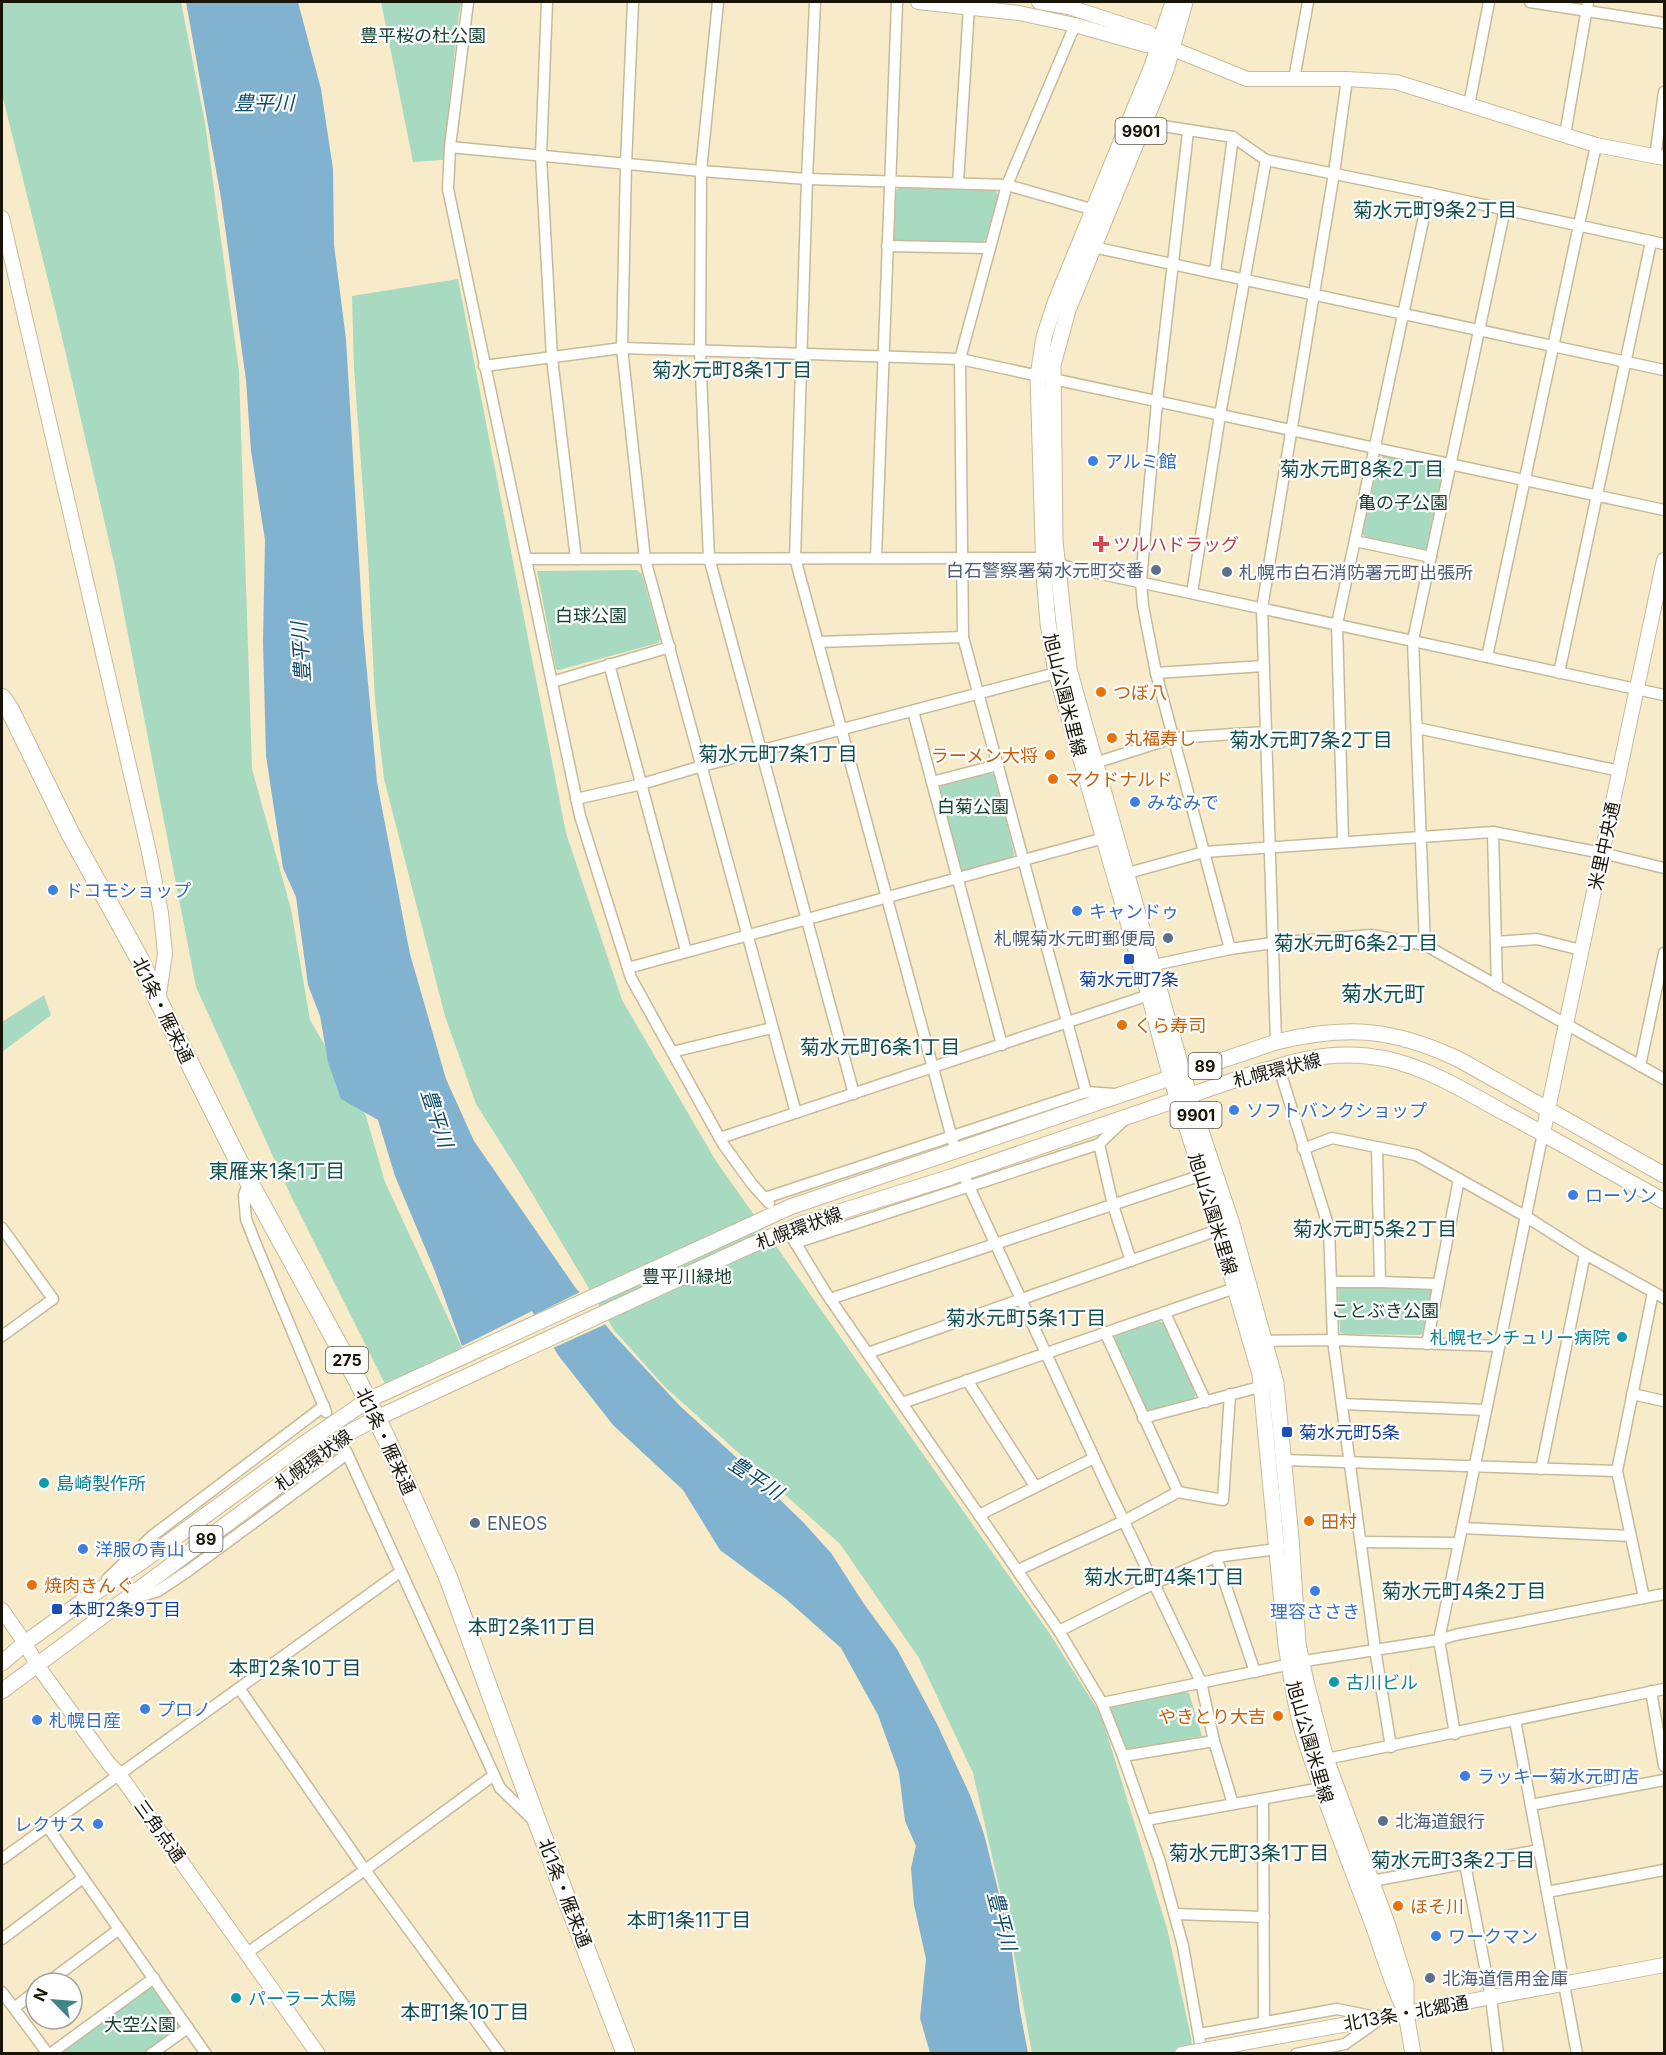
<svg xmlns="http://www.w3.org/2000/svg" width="1666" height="2055" viewBox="0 0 1666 2055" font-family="Inter,'Noto Sans JP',sans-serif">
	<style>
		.green { fill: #a7dac1 }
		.water { fill: #81b2cf }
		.pier { fill: #f8ebc9 }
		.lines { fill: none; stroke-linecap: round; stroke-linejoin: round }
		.street-casing { stroke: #c6ba98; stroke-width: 13 }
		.secondary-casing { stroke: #c6ba98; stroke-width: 16 }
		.primary-casing { stroke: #c6ba98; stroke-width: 17 }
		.highway-casing { stroke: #c6ba98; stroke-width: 20 }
		.street { stroke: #fff; stroke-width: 10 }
		.secondary { stroke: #fff; stroke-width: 14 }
		.primary { stroke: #fff; stroke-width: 15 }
		.highway { stroke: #fff; stroke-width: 18 }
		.secondary-bridge-casing { stroke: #c6ba98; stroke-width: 16; stroke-linecap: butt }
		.secondary-bridge { stroke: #fff; stroke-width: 14 }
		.shop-dot { fill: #3f7fe0; stroke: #fff; stroke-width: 2 }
		.health-dot { fill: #e0444e; stroke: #fff; stroke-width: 2 }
		.service-dot { fill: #5c6f8a; stroke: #fff; stroke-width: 2 }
		.food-dot { fill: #e8710a; stroke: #fff; stroke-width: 2 }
		.transit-dot { fill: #1a4fb4; stroke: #fff; stroke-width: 2 }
		.culture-dot { fill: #0f9aa8; stroke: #fff; stroke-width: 2 }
		.labels { text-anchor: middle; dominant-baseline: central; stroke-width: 4.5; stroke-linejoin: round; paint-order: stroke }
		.shield { fill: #fff; stroke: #5e5a52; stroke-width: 1.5 }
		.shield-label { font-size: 16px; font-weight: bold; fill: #191408 }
		.park-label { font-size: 18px; fill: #184332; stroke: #fff }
		.shop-label { font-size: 18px; fill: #366cbe; stroke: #fff; text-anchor: start }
		.health-label { font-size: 18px; fill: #be3a42; stroke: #fff; text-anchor: start }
		.service-label { font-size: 18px; fill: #4e5e75; stroke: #fff; text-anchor: start }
		.food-label { font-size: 18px; fill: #c56008; stroke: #fff; text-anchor: start }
		.street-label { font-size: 18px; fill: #191408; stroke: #fff }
		.transit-label { font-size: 18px; fill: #164399; stroke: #fff; text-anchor: start }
		.culture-label { font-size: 18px; fill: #0d838f; stroke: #fff; text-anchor: start }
		.water-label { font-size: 20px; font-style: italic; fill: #0b4a68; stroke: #fff }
		.neighbourhood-label { font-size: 20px; fill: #12504f; stroke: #fff }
		.quarter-label { font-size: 21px; fill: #12504f; stroke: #fff }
	</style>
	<rect width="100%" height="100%" fill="#f8ebc9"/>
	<g class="green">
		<path d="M2,2H181L205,123L239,371L252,769L291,909L310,1020L366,1116L385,1182L462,1348L386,1386L291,1196L196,987L115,567L61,333L2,94Z"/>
		<path d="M381,2H462L459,13L443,160L413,162Z"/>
		<path d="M899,188L995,190L998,195L986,239L983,242L897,241L893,239L896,191Z"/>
		<path d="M458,279L566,833L622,1000L716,1161L1050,1634L1101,1715L1167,1928L1191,2037L1193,2053H1032L1013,1948L973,1773L919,1658L840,1544L665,1387L614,1330L521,1175L476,1104L445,1016L384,779L375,700L368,559L354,368L352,296Z"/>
		<path d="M1384,456L1440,468L1443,471L1427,548L1424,550L1365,537L1362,533L1380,458Z"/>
		<path d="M636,570L642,574L660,639L658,643L559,670L556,669L537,571Z"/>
		<path d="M990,773L995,775L1014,853L1012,859L964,871L961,869L939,789L941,786Z"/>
		<path d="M44,995L51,1015L2,1052V1022Z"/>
		<path d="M1338,1287H1430L1432,1290L1423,1333L1420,1335L1344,1334L1340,1332Z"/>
		<path d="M1159,1321L1164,1324L1196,1394L1194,1398L1151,1412L1146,1410L1113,1340L1115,1336Z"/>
		<path d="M1185,1692L1189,1693L1202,1736L1124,1751L1117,1725L1111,1710L1112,1707Z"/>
		<path d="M148,1985L154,1987L179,2025L178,2029L143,2053L56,2054Z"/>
	</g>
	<path class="water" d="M186,2H298L321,89L333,169L334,245L346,339L363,628L377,782L410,954L446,1079L474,1141L575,1287L613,1334L680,1406L737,1458L803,1522L831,1553L864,1604L897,1649L937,1724L970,1795L984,1834L1010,1938L1020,2011L1028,2053H930L920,2018L926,1959L914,1905L911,1868L916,1846L905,1821L899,1773L878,1715L841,1648L786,1599L720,1550L683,1490L613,1425L558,1355L532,1311L462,1346L434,1269L395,1176L378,1120L341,1099L328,1062L320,1016L308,985L296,897L283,868L266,756L263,641L265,540L251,451L246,380L221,198Z"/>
	<path class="pier" d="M582,1291L608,1323L551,1349L532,1316Z"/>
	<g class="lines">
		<defs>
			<g id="street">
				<path d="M468,2L450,147L448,189L580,816L631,978L723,1144L752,1184L769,1203"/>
				<path d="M547,2L541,156L552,358L576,559"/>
				<path d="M633,2L626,164L622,348L645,559L796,1113"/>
				<path d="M718,2L701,171L700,351L709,558L854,1094"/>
				<path d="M815,2L807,179L795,558L953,1142"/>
				<path d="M1530,2L1664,23"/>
				<path d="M1075,25L1007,185L960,359L963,637L1086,1092"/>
				<path d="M1294,79L1308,2"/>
				<path d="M1469,105L1489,2"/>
				<path d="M1144,123L1233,137L1266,160L1429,193L1664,244"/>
				<path d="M1188,132L1157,402L1141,581L1143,606L1156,673L1230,949"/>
				<path d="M1565,135L1588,2"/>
				<path d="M450,147L701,171L807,179L1007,185L1098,211"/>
				<path d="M1655,157L1664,92"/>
				<path d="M958,183L969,7"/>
				<path d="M887,246L990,248"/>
				<path d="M1093,247L1664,370"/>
				<path d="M1215,272L1233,137"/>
				<path d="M484,366L622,348L960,359L1664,510"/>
				<path d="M1355,541L1431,557"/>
				<path d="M876,557L897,2"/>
				<path d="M526,559L1035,558L1069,567L1664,695"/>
				<path d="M1192,593L1220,415L1266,160"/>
				<path d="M818,642L963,637"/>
				<path d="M1487,657L1596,145"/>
				<path d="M609,664L686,951"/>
				<path d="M1156,673L1263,666"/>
				<path d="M1559,673L1651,242"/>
				<path d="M552,682L670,647"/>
				<path d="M913,711L1002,1045"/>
				<path d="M1417,728L1620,771"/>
				<path d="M1095,763L1173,738L1266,732"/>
				<path d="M932,782L998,765"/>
				<path d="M576,799L642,784L702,766L1056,673"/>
				<path d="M1493,832L1497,986"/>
				<path d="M1343,841L1337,624L1429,193"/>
				<path d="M1128,873L1204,852L1493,832L1602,853L1664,868"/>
				<path d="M1496,942L1537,939L1581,950"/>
				<path d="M1425,945L1413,640L1505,209"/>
				<path d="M1154,965L1230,949L1273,943L1371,935L1425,945L1664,1079"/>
				<path d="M628,968L1108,837"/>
				<path d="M1276,1042L1262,608L1334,173L1347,79"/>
				<path d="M672,1052L772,1028"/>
				<path d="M1640,1066L1664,953"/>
				<path d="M1279,1068L1329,1228L1333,1340L1375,1649L1391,1747"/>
				<path d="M720,1138L1149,995"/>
				<path d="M1099,1144L1113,1205L1131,1261"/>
				<path d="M1377,1147L1380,1282L1438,1284"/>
				<path d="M1303,1149L1332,1138L1416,1155L1525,1216L1585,1254L1664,1298"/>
				<path d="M966,1180L1109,1490L1201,1682L1214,1741L1233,1804"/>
				<path d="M249,1182L244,1195L246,1219L257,1247L326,1412"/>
				<path d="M765,1198L1086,1092L1114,1094"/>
				<path d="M2,1228L53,1299L2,1336"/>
				<path d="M793,1239L826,1293L1059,1631L1102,1703L1123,1756L1160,1862L1183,1946L1202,2054"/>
				<path d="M795,1243L1099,1144L1123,1121"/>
				<path d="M1331,1282H1380"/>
				<path d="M830,1299L1202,1175"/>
				<path d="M1165,1313L1206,1402"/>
				<path d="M1257,1341L1333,1340L1498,1346"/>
				<path d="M1427,1344L1459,1179"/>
				<path d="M868,1353L1218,1230"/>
				<path d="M967,1380L1035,1486"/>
				<path d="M1632,1394L1664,1401"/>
				<path d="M902,1403L1235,1288"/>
				<path d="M1342,1404L1486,1410"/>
				<path d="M1143,1418L1267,1385"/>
				<path d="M346,1451L500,1788L533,1820"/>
				<path d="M1284,1460L1617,1471"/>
				<path d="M1541,1469L1585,1254"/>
				<path d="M1178,1492L1223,1500L1230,1394"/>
				<path d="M979,1515L1094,1458"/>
				<path d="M1462,1528L1630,1536"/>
				<path d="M1361,1542L1459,1543"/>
				<path d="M1216,1557L1255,1672"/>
				<path d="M1018,1570L1124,1521L1178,1492L1105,1332"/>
				<path d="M107,1579L152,1536L324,1406"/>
				<path d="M1644,1598L1617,1471L1653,1292"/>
				<path d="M129,1600L158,1591L188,1571L347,1454"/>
				<path d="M1059,1631L1155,1583L1216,1557L1277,1549"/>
				<path d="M239,1688L365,1870L500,2054"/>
				<path d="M1651,1691L1664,1766"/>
				<path d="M1102,1703L1311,1660L1439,1640L1455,1635L1664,1594"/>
				<path d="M1515,1720L1577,2054"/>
				<path d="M1455,1734L1439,1640L1543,1133"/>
				<path d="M1123,1756L1214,1741"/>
				<path d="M1326,1759L1664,1689"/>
				<path d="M1263,1799L1264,2022"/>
				<path d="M1531,1805L1664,1780"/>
				<path d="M1146,1820L1322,1788"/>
				<path d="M47,1826L206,2054"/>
				<path d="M2,1859L400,1572"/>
				<path d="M1465,1864L1491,1998L1498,2054"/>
				<path d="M1372,1881L1539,1850"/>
				<path d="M1547,1892L1664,1870"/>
				<path d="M1175,1914L1264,1917"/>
				<path d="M2,1939L83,1878"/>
				<path d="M247,1953L365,1870L494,1775"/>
				<path d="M47,1983L118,1930"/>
				<path d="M2,1992L48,2054"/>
				<path d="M14,2008L36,1991"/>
				<path d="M1200,2034L1337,2009L1376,2017"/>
				<path d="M50,2054L154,1978"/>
				<path d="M151,2054L188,2028"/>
				<path d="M1296,2054L1345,2044L1379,2020"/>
			</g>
			<g id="secondary">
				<path d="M918,2L1019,13L1075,25L1146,45L1161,44"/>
				<path d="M1039,2L1069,7L1149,33L1161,44L1247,79H1347L1396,82L1596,145L1664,158"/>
				<path d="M2,218L149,852L161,913L165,954L158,1000"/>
				<path d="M1543,1133L1664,560"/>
				<path d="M2,1610L25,1643L37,1665L109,1764L119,1774L318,2054"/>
				<path d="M1337,2026L1664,1965"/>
			</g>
			<g id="primary">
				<path d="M1173,2L1152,66L1055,303L1044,337L1038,376L1044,575L1048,623L1056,673L1149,995L1171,1078L1202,1175L1260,1374L1286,1645C1291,1673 1294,1702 1302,1729C1321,1792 1346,1853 1369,1914C1381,1945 1389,1978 1404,2008"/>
				<path d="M1185,2L1166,70L1068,310L1053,365L1055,541L1069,669L1189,1095L1231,1221L1276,1383L1291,1538L1298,1644L1306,1682L1326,1759L1388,1926L1406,1984V2013L1413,2054"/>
				<path d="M2,1663L25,1643L87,1598L143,1561L302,1445L368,1400L790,1207L1276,1042C1347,1025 1393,1028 1460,1060L1664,1175"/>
				<path d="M2,1691L352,1431L377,1418L745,1248L801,1224L951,1177L1255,1073C1273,1069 1290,1062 1308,1059C1327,1055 1348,1054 1367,1056C1418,1061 1461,1089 1505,1113C1559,1142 1611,1172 1664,1201"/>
			</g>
			<path id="highway" d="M2,698L10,710L71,835L139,958L158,1000L249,1182L358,1381L387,1440L448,1577L538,1824L626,2054"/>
		</defs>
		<use href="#street" class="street-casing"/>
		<use href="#secondary" class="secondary-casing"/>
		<use href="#primary" class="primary-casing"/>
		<use href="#highway" class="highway-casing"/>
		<use href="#street" class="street"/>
		<use href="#secondary" class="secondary"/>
		<use href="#primary" class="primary"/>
		<use href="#highway" class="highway"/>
		<defs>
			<path id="secondary-bridge" d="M1182,2054L1337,2026"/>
		</defs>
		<use href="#secondary-bridge" class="secondary-bridge-casing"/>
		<use href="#secondary-bridge" class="secondary-bridge"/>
	</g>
	<g class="shop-dot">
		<circle cx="1093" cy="461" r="6"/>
		<circle cx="1135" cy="802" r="6"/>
		<circle cx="53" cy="890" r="6"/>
		<circle cx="1077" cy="911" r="6"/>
		<circle cx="1234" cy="1110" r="6"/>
		<circle cx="1573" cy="1195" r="6"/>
		<circle cx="83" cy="1549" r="6"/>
		<circle cx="1315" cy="1591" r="6"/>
		<circle cx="145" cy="1709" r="6"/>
		<circle cx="37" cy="1720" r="6"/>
		<circle cx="1465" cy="1776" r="6"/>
		<circle cx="98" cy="1824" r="6"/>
		<circle cx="1436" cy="1936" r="6"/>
	</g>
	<path class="health-dot" d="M1098 535h6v6h6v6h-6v6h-6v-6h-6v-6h6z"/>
	<g class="service-dot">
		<circle cx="1156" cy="570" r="6"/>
		<circle cx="1227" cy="572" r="6"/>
		<circle cx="1168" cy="938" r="6"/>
		<circle cx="475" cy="1523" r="6"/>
		<circle cx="1383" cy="1821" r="6"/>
		<circle cx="1430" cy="1978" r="6"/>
	</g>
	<g class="food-dot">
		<circle cx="1101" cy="692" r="6"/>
		<circle cx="1112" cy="738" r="6"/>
		<circle cx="1050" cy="755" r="6"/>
		<circle cx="1053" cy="779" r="6"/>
		<circle cx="1122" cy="1025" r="6"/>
		<circle cx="1309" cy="1521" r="6"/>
		<circle cx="32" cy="1585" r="6"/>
		<circle cx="1278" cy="1716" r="6"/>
		<circle cx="1398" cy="1906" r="6"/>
	</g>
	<g class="transit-dot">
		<rect x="1123" y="953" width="12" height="12" rx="3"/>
		<rect x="1281" y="1426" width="12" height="12" rx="3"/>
		<rect x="51" y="1603" width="12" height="12" rx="3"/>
	</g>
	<g class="culture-dot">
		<circle cx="1622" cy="1337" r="6"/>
		<circle cx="44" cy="1483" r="6"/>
		<circle cx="1334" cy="1682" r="6"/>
		<circle cx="236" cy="1998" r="6"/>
	</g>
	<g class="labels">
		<g class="shield">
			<rect x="1115.5" y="118" width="51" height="26" rx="4.5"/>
			<rect x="1188.5" y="1053" width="33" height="26" rx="4.5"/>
			<rect x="1170.5" y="1102" width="51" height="26" rx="4.5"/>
			<rect x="326" y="1347" width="42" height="26" rx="4.5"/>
			<rect x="189.5" y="1526" width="33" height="26" rx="4.5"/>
		</g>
		<g class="shield-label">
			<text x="1141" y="131">9901</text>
			<text x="1205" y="1066">89</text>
			<text x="1196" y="1115">9901</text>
			<text x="347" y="1360">275</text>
			<text x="206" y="1539">89</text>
		</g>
		<g class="park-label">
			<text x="423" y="35">豊平桜の杜公園</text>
			<text x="1403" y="502">亀の子公園</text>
			<text x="591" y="615">白球公園</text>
			<text x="973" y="806">白菊公園</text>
			<text x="687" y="1276">豊平川緑地</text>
			<text x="1385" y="1310">ことぶき公園</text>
			<text x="140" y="2024">大空公園</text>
		</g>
		<g class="shop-label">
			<text x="1105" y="461">アルミ館</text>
			<text x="1147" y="802">みなみで</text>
			<text x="65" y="890">ドコモショップ</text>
			<text x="1089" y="911">キャンドゥ</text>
			<text x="1246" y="1110">ソフトバンクショップ</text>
			<text x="1585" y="1195">ローソン</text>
			<text x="95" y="1549">洋服の青山</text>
			<text x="1315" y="1611" text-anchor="middle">理容ささき</text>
			<text x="157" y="1709">プロノ</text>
			<text x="49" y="1720">札幌日産</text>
			<text x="1477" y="1776">ラッキー菊水元町店</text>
			<text x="86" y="1824" text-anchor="end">レクサス</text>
			<text x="1448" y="1936">ワークマン</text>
		</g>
		<g class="health-label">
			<text x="1113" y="544">ツルハドラッグ</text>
		</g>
		<g class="service-label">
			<text x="1144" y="570" text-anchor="end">白石警察署菊水元町交番</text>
			<text x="1239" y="572">札幌市白石消防署元町出張所</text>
			<text x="1156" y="938" text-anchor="end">札幌菊水元町郵便局</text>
			<text x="487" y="1523">ENEOS</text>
			<text x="1395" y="1821">北海道銀行</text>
			<text x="1442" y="1978">北海道信用金庫</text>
		</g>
		<g class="food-label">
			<text x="1113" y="692">つぼ八</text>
			<text x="1124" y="738">丸福寿し</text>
			<text x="1038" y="755" text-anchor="end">ラーメン大将</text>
			<text x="1065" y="779">マクドナルド</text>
			<text x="1134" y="1025">くら寿司</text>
			<text x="1321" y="1521">田村</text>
			<text x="44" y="1585">焼肉きんぐ</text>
			<text x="1266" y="1716" text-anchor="end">やきとり大吉</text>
			<text x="1410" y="1906">ほそ川</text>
		</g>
		<g class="street-label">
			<text transform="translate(1065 695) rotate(76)">旭山公園米里線</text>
			<text transform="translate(1604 846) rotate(-78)">米里中央通</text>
			<text transform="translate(163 1010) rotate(64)">北1条・雁来通</text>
			<text transform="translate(1277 1070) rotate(-14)">札幌環状線</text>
			<text transform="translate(1213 1214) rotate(73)">旭山公園米里線</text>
			<text transform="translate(799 1228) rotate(-20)">札幌環状線</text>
			<text transform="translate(386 1441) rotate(65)">北1条・雁来通</text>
			<text transform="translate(313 1460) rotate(-36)">札幌環状線</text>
			<text transform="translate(1310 1742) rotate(74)">旭山公園米里線</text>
			<text transform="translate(160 1831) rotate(54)">三角点通</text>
			<text transform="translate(565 1893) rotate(69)">北1条・雁来通</text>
			<text transform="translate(1406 2013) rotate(-10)">北13条・北郷通</text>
		</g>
		<g class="transit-label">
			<text x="1129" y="979" text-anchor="middle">菊水元町7条</text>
			<text x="1299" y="1432">菊水元町5条</text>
			<text x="69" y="1609">本町2条9丁目</text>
		</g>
		<g class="culture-label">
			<text x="1610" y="1337" text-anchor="end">札幌センチュリー病院</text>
			<text x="56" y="1483">島崎製作所</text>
			<text x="1346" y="1682">古川ビル</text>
			<text x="248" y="1998">パーラー太陽</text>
		</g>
		<g class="water-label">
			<text x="264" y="103">豊平川</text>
			<text transform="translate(301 652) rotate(-94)">豊平川</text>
			<text transform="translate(437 1118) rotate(72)">豊平川</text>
			<text transform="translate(756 1478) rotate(34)">豊平川</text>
			<text transform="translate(1002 1921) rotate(75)">豊平川</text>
		</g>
		<g class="neighbourhood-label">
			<text x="1435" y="210">菊水元町9条2丁目</text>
			<text x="732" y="370">菊水元町8条1丁目</text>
			<text x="1362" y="469">菊水元町8条2丁目</text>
			<text x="1311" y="740">菊水元町7条2丁目</text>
			<text x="778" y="754">菊水元町7条1丁目</text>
			<text x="1356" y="943">菊水元町6条2丁目</text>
			<text x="880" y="1047">菊水元町6条1丁目</text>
			<text x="277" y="1171">東雁来1条1丁目</text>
			<text x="1375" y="1229">菊水元町5条2丁目</text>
			<text x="1026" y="1318">菊水元町5条1丁目</text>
			<text x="1164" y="1577">菊水元町4条1丁目</text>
			<text x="1464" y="1591">菊水元町4条2丁目</text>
			<text x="532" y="1627">本町2条11丁目</text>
			<text x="295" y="1668">本町2条10丁目</text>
			<text x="1249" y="1853">菊水元町3条1丁目</text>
			<text x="1453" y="1860">菊水元町3条2丁目</text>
			<text x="689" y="1920">本町1条11丁目</text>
			<text x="465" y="2012">本町1条10丁目</text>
		</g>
		<g class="quarter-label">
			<text x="1383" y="993">菊水元町</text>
		</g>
	</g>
	<rect width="1666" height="2055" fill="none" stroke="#191408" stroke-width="6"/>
	<g transform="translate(54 2001) rotate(295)"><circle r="28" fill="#ffffff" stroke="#a3a19c" stroke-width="1.5"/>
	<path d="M0-4.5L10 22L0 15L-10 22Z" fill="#3e8685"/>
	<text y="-9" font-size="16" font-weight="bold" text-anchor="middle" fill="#191408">N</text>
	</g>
</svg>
